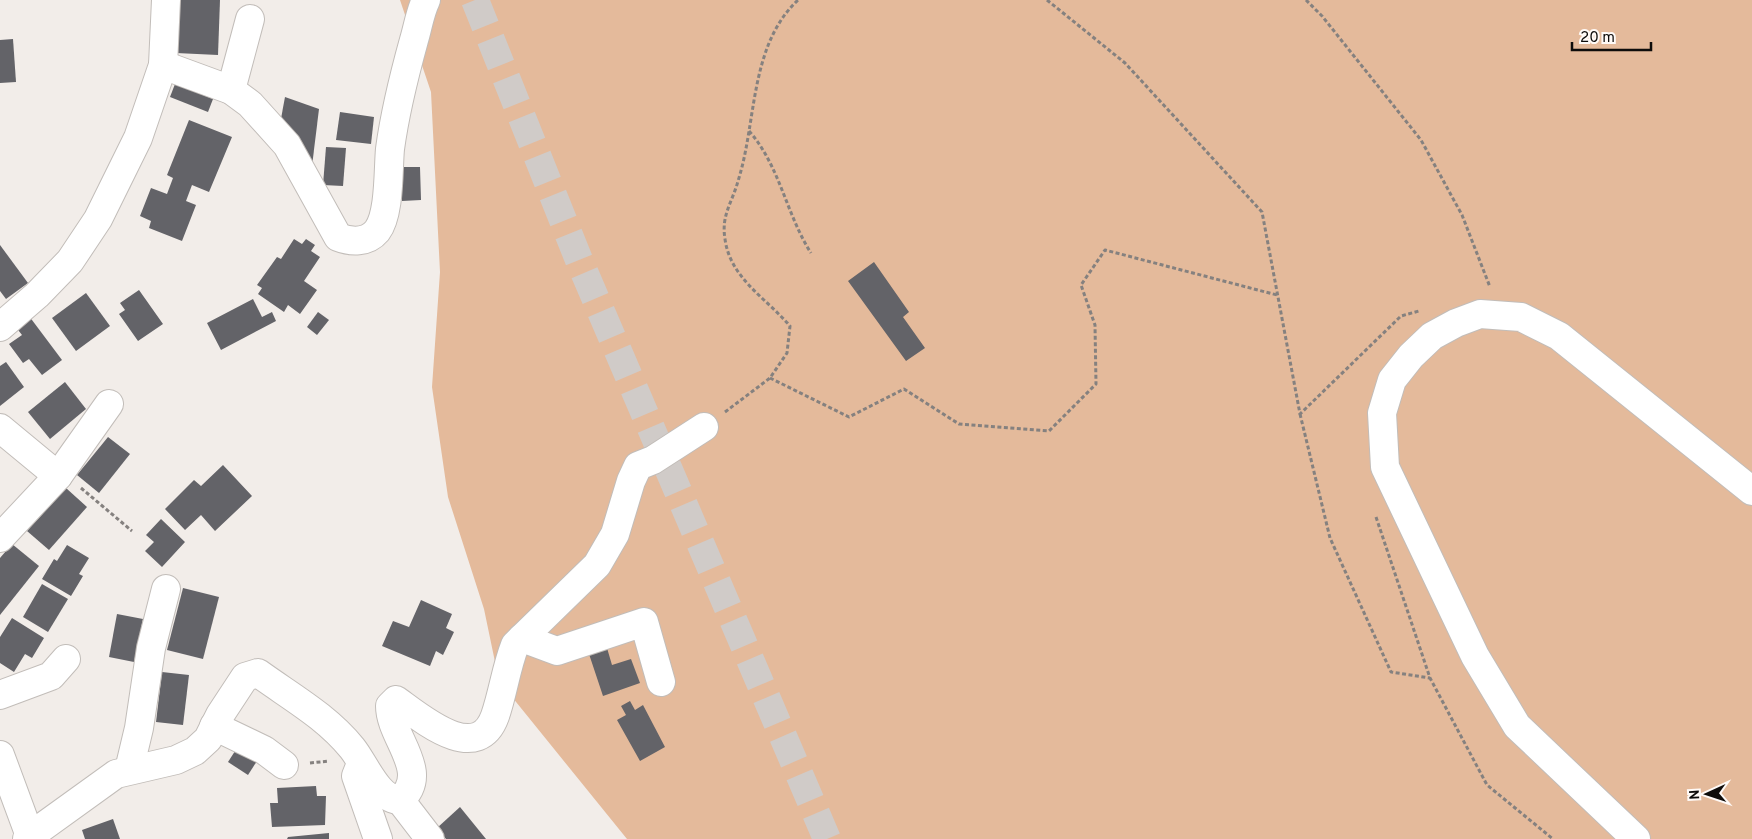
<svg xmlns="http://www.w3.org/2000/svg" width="1752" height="839" viewBox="0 0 1752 839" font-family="Overpass,sans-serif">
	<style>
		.green { fill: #e4ba9b }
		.building { fill: #636368 }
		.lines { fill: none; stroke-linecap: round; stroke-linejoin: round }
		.motorway-tunnel { stroke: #d0cbc8; stroke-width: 28; stroke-dasharray: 28 14; stroke-linecap: butt }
		.minor-casing { stroke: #c2bdb9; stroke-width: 30 }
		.path { stroke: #85817f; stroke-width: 3; stroke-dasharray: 4 2.5; stroke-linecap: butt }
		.minor { stroke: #fff; stroke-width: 28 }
	</style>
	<rect width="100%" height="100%" fill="#f2ede9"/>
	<path class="green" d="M400,0H1752V839H627L499,681L484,609L448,497L432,387L440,272L431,92Z"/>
	<g class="building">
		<path d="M179,0H220L218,55L176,53Z"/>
		<path d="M13,39L16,82L0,83V40Z"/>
		<path d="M175,84L213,99L208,112L170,97Z"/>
		<path d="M285,97L319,109L312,166L280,124Z"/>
		<path d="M340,112L374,117L371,144L336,140Z"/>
		<path d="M189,120L232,137L209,192L192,185L186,201L196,205L182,241L149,228L151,221L140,216L151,188L167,194L173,178L167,175Z"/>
		<path d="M326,147L346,148L343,186L323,185Z"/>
		<path d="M401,167H420L421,200L402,201Z"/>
		<path d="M294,239L302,244L306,239L315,245L311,251L320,257L304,281L317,290L300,314L288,305L284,312L258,294L262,288L257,285L277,257L281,259Z"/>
		<path d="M0,245L28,283L6,299L0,291Z"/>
		<path d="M874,262L909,312L903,317L925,348L906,361L848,281Z"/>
		<path d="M139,290L163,324L138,341L119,314L125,310L120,303Z"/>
		<path d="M86,293L110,326L76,351L52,318Z"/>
		<path d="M253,299L262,317L272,312L276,321L221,350L207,323Z"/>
		<path d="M318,312L329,320L317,335L307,327Z"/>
		<path d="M29,316L62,360L42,375L29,359L23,363L9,344L22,335L15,326Z"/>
		<path d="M6,362L24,387L0,406V366Z"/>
		<path d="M65,382L86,409L50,439L28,412Z"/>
		<path d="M108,437L130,454L99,493L77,475Z"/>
		<path d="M223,465L252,496L215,531L201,515L185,530L165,509L194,480L201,486Z"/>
		<path d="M66,488L87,507L49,550L27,531Z"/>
		<path d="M161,519L185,542L162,567L145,551L154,542L146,535Z"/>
		<path d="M12,544L39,566L0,615V558Z"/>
		<path d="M67,545L89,558L79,574L83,576L71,596L42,579L54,559L57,561Z"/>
		<path d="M42,584L68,599L48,632L23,617Z"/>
		<path d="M183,588L219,597L203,659L167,650Z"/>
		<path d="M421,600L452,614L446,628L454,632L443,655L436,651L430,666L382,646L393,621L409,627Z"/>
		<path d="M117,614L143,619L134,662L109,657Z"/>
		<path d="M12,618L44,638L32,658L25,654L14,672L0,663V637Z"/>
		<path d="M607,648L612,665L631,659L640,683L603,696L589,654Z"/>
		<path d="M162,672L189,675L183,725L156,722Z"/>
		<path d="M630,701L635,710L643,705L665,747L640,761L617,720L626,715L621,706Z"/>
		<path d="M237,748L257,761L248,775L228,762Z"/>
		<path d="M316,786L317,796H326L325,825L272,827L270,803H278L277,788Z"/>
		<path d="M460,807L486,839H446L437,828Z"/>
		<path d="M113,819L120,839H85L82,830Z"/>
		<path d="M329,833V839H287L288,837Z"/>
	</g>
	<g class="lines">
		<path class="motorway-tunnel" d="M475,0L579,260L827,839"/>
		<defs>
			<g id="minor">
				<path d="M163,65L231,90L250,104L287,145L338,237C351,242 367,243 377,231C390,214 388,170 390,149C395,112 404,76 414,40C418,27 420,12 426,0"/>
				<path d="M231,90L250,19"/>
				<path d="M0,327L37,295L70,261L98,219L138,138L163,65L166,0"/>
				<path d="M0,428L58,476"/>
				<path d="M0,538L58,476L109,404"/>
				<path d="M522,638L557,651L644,622L661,682"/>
				<path d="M0,695L51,676L66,659"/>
				<path d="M214,726L264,750L284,765"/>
				<path d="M0,755L30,836L27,839"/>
				<path d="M360,766L356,776L378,839"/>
				<path d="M129,770L139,728L151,648L166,589"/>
				<path d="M400,800L430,839"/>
				<path d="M30,836L116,774L176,760L195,751L208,739L220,715L245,677L258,673C291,697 326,716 352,748C365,764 378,800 400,800C432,772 390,738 390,706L396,700C421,718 477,766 495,716C503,693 506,668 515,645L597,565L615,534L631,481L638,466L653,460L704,427"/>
				<path d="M1636,839L1517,726L1475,656L1385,467L1382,413L1392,380L1411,356L1432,336L1456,323L1480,314L1521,317L1559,336L1752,491"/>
			</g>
		</defs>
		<use href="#minor" class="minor-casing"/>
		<g class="path">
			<path d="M1047,0L1125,63L1262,212L1300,414L1401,316L1419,311"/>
			<path d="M1306,0L1322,16L1421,140L1462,215L1490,287"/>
			<path d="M749,131C780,166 786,214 811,253"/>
			<path d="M770,378L849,417L904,389L959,424L1049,431L1096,384L1095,325L1081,285L1105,250L1277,295"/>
			<path d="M725,412L770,378L787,353L790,326C766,298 730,278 725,239C721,215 732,203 738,181C757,122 749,46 798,0"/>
			<path d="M1300,414L1330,538L1391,672L1430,678"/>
			<path d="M81,488L132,531"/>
			<path d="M1376,517L1430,678L1487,785L1553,839"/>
			<path d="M310,763L329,761"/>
		</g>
		<use href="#minor" class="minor"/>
	</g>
	<g transform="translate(1707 794) rotate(267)" stroke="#fffaf7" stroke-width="4" paint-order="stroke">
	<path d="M0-4L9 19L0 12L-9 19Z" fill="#0e0c0b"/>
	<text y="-8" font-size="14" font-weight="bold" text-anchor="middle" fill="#0e0c0b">N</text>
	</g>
	<path d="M1572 42v8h79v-8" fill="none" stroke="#0e0c0b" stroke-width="2.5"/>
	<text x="1580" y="42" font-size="15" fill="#0e0c0b" stroke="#fffaf7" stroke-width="4" paint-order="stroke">20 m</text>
</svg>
